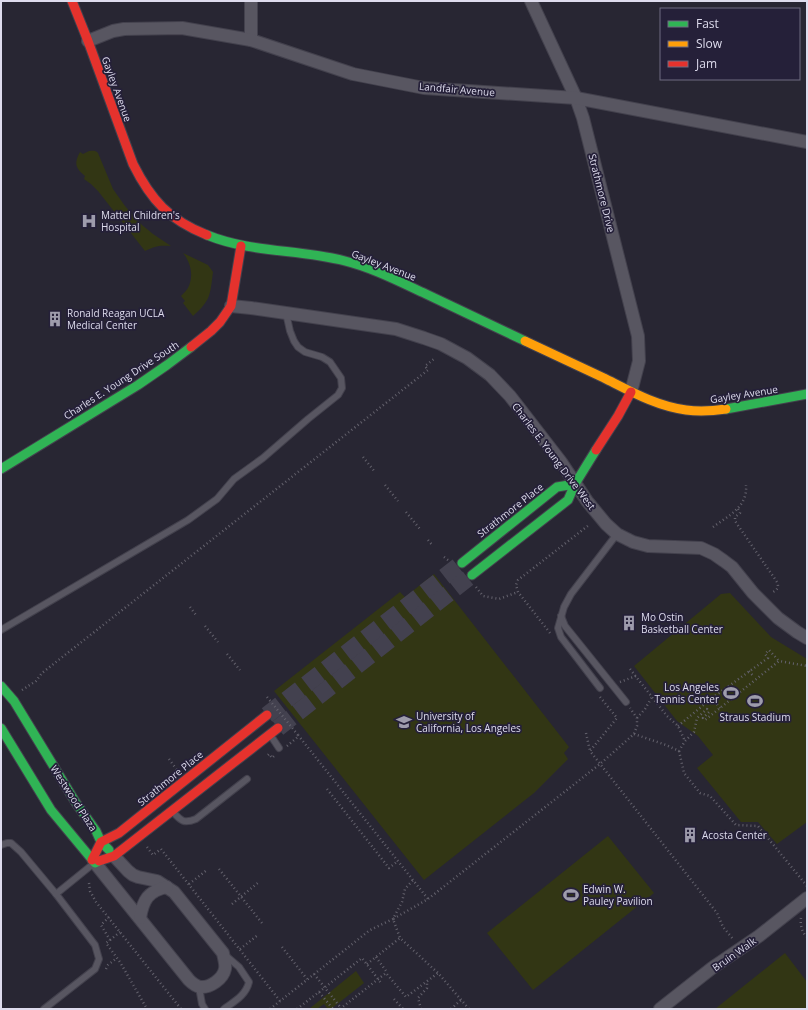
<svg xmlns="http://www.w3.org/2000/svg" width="808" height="1010" viewBox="0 0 808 1010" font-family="'Open Sans',sans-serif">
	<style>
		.green { fill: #323614 }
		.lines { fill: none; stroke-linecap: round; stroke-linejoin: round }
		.secondary-tunnel { stroke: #43414f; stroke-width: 17; stroke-dasharray: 17 8; stroke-linecap: butt }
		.lane-casing { stroke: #43414d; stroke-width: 8 }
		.street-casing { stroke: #43414d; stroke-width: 14 }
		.fast-casing { stroke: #43414d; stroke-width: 11 }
		.slow-casing { stroke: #43414d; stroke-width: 11 }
		.jam-casing { stroke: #43414d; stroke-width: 11 }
		.path { stroke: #64626d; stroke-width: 2.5; stroke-dasharray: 1 3; stroke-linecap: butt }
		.lane { stroke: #585661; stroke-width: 6 }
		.street { stroke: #585661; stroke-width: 12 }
		.fast { stroke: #30b455; stroke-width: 9 }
		.slow { stroke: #ff9f0a; stroke-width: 9 }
		.jam { stroke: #e5322d; stroke-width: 9 }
		.path-bridge { stroke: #64626d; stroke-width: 2.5; stroke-dasharray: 1 3; stroke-linecap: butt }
		.labels { text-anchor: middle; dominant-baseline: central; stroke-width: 3.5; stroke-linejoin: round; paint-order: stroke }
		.street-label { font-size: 10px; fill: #dedced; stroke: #252039 }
		.poi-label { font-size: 10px; fill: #dedced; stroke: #252039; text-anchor: start }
	</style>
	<rect width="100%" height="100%" fill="#282633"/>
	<g class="green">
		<path d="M89,151C93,151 95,150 98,153L113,189L125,206L142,225L153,234L171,246C159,245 155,246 145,251L98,191L91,184L84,179L85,176C75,168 74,163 80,152L83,154Z"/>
		<path d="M183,253L208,265L213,272C210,295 211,300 193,316L183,303L185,301L181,296C183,294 186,291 188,288C194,276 191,263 183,253Z"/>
		<path d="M434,574L569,747L564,753L568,759L534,793L424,880L274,691L400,592L405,597Z"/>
		<path d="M730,593L771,637L807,659V822L777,844L758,822H741L697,768L713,755L698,736L677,721L634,666L721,594Z"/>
		<path d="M608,836L654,893L533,990L487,933Z"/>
		<path d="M785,953L807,982V1009H715Z"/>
		<path d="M356,971L364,983L331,1009H328L324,1004L317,1009H309Z"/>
	</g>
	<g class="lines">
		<g class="secondary-tunnel">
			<path d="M267,715L462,563"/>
			<path d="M278,728L472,575"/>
		</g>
		<defs>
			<g id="lane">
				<path d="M561,616L565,626L626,702"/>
				<path d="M1,630L188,520L217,499L234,479L263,458L308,419L338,395L342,388L341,378L330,362L322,357L305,352L298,347L294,341L290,331L286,313"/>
				<path d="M600,688L561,637L558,628L564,607L571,594L617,534"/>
				<path d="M271,736L279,748"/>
				<path d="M173,812C181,821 184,824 196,819L247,779"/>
				<path d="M1,845L7,843H11L21,852L56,894L95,945L99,959L95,969L44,1009"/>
				<path d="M56,894L93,864"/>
				<path d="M199,987L202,1004L205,1009"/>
				<path d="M224,1009C235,1001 246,995 249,982L239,967L225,955"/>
			</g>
			<g id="street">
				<path d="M251,1V40"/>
				<path d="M531,1L576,98L583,118L638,336L639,361L631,392"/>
				<path d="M88,41L113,31L124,29L182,28L251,40L353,74L424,88L576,98L807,142"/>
				<path d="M231,306L251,308L396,329L424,338L441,344L467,358L490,375L510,396L561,462L587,501L606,524L617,534L633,542L648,546L701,548L714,554L724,561L732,567L753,593L778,618L797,632L807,638"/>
				<path d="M95,863L189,980C192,983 196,986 200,987C210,988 223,979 225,969C226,964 224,959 223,953L174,892L157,881L138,877L133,875L128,871L114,856"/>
				<path d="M140,918C143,900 148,891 167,887"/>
				<path d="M660,1009L712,968L759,936L807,898"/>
			</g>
			<g id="fast">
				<path d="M207,235C251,253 299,249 345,261C373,268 400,282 426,294C459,310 492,325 525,341"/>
				<path d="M726,409L807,394"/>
				<path d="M1,469L138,385L167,365L191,347"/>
				<path d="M462,563L557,487L575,484"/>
				<path d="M472,575L568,500L575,484L596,450"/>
				<path d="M1,686L14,701L76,803L96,831L101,842L109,850"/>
				<path d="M1,728L51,810L95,863L99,861"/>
			</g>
			<path id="slow" d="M525,341C551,353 578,366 604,378C630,391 656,406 686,410C700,412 713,411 726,409"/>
			<g id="jam">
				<path d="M72,1L88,41L133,164C151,200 169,220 207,235"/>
				<path d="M191,347L211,331L220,322L231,306L241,246"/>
				<path d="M596,450L618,416L631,392"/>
				<path d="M92,860L101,842L119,833L267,715"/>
				<path d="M99,861L114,856L278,728"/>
			</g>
		</defs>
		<use href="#lane" class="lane-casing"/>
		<use href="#street" class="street-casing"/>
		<use href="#fast" class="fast-casing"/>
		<use href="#slow" class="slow-casing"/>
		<use href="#jam" class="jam-casing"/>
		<g class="path">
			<path d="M363,457L375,472"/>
			<path d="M385,485L398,501"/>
			<path d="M738,509L740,512V513L735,517V521L777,582C779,587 778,589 773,592"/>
			<path d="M406,512L420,529"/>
			<path d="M713,527C728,516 748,507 746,485"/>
			<path d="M428,540L433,546"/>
			<path d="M444,557L448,560L449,559"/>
			<path d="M476,587L483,596L499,599L518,592"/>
			<path d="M190,607L196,615"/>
			<path d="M205,626L218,642"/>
			<path d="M550,633L518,592L516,585L518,580L589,525"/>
			<path d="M227,654L240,670"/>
			<path d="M630,669L667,716L678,726L685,741"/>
			<path d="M749,671L754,677"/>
			<path d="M620,682L636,676"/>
			<path d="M22,690L36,681L42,673L428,370L425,366L434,359"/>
			<path d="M600,697L617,718L590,751L717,913L723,927L733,939"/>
			<path d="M712,698L720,708"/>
			<path d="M637,718L645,709L652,697"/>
			<path d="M678,726L712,698L768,658L765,654L769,650L779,661"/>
			<path d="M586,733L590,751"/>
			<path d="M634,734L666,745L679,751L685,741L694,732L697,718L707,709L709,712L703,718L705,720L779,661L807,666"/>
			<path d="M298,735L428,899"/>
			<path d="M287,746L299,736"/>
			<path d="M679,751L684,773L700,793L710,796L736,825L758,826L807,886"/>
			<path d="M268,755L269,754L272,758L275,755"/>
			<path d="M169,759L177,770"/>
			<path d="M327,789L389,868L398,861"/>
			<path d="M147,847L153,855L161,849L280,1001"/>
			<path d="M219,869L262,923"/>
			<path d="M89,883L90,891L96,902L181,1009"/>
			<path d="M189,884L207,870"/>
			<path d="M232,904L259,882"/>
			<path d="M109,917L101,925L110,940L106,943L120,962L147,1009"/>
			<path d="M801,918C800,924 802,933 807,937"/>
			<path d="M110,940L120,932"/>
			<path d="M282,947L307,979"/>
			<path d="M240,949L258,935"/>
			<path d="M376,957L386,971V973"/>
			<path d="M367,964L400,938"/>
			<path d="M106,969L108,965L117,958"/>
			<path d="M314,974L341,1008"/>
			<path d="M319,992L362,958L381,983"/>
			<path d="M394,999L403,1009"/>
			<path d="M270,1009L370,930L393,919L402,902L405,889L413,880"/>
			<path d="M297,1009L319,992L333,1009"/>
			<path d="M340,1009L386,973L406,997L438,973"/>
			<path d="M421,1009L418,998L427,988V982"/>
			<path d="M451,1009L461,1000"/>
			<path d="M469,1009L438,973L400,938L393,919L428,899L600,764L634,734L637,726V718L630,708"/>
		</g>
		<use href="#lane" class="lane"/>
		<use href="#street" class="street"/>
		<use href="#fast" class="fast"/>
		<use href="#slow" class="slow"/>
		<use href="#jam" class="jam"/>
		<path class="path-bridge" d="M267,697L298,735"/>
	</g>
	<defs>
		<symbol id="hospital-bare" viewBox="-9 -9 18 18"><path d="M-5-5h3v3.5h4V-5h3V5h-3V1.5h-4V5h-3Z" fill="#9e9cac" stroke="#252039" stroke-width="2.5" paint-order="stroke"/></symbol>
		<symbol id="building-bare" viewBox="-9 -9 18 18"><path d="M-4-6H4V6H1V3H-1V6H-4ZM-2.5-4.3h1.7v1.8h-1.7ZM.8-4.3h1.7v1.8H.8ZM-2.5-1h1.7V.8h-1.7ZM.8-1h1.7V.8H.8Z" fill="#9e9cac" stroke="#252039" stroke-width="2.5" paint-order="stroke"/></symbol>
		<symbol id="stadium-bare" viewBox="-9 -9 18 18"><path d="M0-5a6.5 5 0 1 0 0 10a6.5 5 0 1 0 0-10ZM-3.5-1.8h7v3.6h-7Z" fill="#9e9cac" stroke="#252039" stroke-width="2.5" paint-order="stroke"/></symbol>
		<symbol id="university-bare" viewBox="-9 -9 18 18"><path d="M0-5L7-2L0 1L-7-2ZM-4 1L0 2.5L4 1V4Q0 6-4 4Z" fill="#9e9cac" stroke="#252039" stroke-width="2.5" paint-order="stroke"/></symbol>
	</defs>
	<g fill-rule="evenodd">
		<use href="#hospital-bare" x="78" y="210" width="22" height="22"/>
		<use href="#building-bare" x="44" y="308" width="22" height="22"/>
		<use href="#building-bare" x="618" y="612" width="22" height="22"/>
		<use href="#stadium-bare" x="720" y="682" width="22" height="22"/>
		<use href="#stadium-bare" x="744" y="690" width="22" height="22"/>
		<use href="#university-bare" x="393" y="711" width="22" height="22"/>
		<use href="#building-bare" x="679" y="824" width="22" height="22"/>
		<use href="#stadium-bare" x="560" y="884" width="22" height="22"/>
	</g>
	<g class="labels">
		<g class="street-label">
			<text transform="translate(117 89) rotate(70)">Gayley Avenue</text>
			<text transform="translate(457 89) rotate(5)">Landfair Avenue</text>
			<text transform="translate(602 193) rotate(76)">Strathmore Drive</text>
			<text transform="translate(384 265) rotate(21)">Gayley Avenue</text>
			<text transform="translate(121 380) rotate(-33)">Charles E. Young Drive South</text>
			<text transform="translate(744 394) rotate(-9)">Gayley Avenue</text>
			<text transform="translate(554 456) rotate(53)">Charles E. Young Drive West</text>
			<text transform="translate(510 510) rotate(-38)">Strathmore Place</text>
			<text transform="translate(170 778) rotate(-39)">Strathmore Place</text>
			<text transform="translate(74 798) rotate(57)">Westwood Plaza</text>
			<text transform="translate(734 954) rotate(-35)">Bruin Walk</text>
		</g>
		<g class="poi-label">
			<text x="101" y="215">Mattel Children's<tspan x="101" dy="12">Hospital</tspan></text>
			<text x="67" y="313">Ronald Reagan UCLA<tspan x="67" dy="12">Medical Center</tspan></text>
			<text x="641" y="617">Mo Ostin<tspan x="641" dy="12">Basketball Center</tspan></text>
			<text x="719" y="687" text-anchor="end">Los Angeles<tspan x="719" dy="12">Tennis Center</tspan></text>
			<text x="416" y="716">University of<tspan x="416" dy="12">California, Los Angeles</tspan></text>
			<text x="755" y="717" text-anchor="middle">Straus Stadium</text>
			<text x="702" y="835">Acosta Center</text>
			<text x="583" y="889">Edwin W.<tspan x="583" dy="12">Pauley Pavilion</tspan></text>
		</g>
	</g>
	<rect width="808" height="1010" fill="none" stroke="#dedced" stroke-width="4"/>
	<rect x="660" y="8" width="140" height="72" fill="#252039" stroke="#6f6b81"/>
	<rect x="668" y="21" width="20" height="6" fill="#30b455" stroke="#6f6b81"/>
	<text x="696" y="28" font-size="12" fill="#dedced">Fast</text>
	<rect x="668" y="41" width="20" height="6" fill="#ff9f0a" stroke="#6f6b81"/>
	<text x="696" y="48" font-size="12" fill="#dedced">Slow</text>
	<rect x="668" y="61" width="20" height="6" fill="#e5322d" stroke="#6f6b81"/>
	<text x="696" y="68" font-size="12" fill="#dedced">Jam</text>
</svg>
